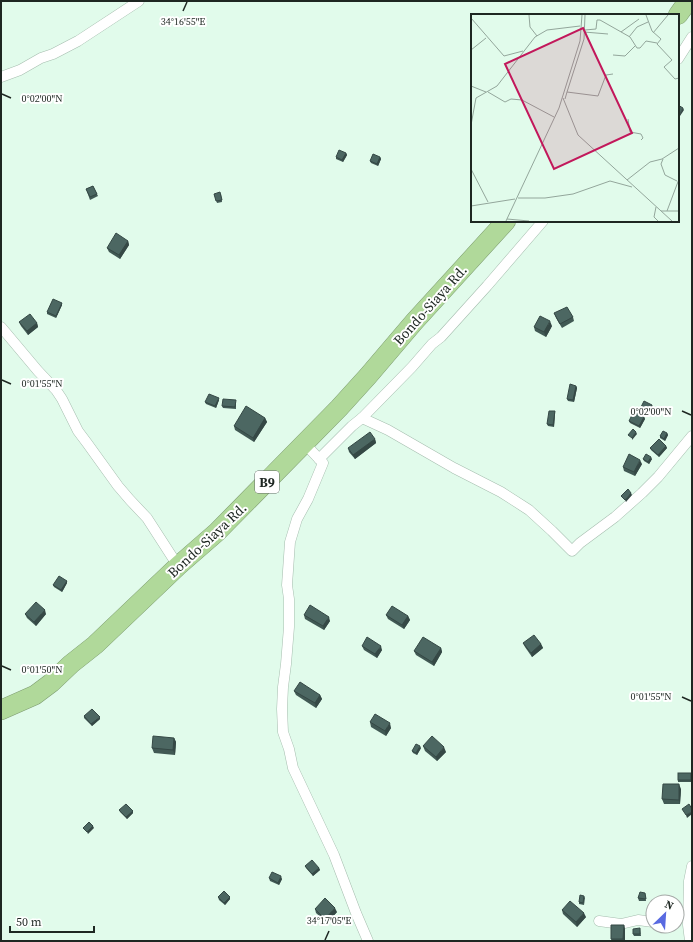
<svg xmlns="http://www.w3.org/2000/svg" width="693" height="942" viewBox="0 0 693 942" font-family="'Source Serif 4',serif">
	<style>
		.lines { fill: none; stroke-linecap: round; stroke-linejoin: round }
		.street-casing { stroke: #a5bdae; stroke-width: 11 }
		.highway-casing { stroke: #7d9b70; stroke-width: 20 }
		.street { stroke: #fff; stroke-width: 10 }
		.highway { stroke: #b0d99a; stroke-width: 19 }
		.wall { fill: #415954 }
		.shaded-wall { fill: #354845 }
		.building { fill: #4c6762; stroke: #354845 }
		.ticks { fill: none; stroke: #1e2722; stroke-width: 1.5 }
		.labels { text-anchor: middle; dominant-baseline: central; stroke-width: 4; stroke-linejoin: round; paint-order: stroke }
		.shield { fill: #fff; stroke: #626864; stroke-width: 1 }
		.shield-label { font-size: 13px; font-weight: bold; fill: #1e2722 }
		.street-label { font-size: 14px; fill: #1e2722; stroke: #fff }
		.inset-road { fill: none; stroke: #93a69b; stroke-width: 1 }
		.view { fill: #c2185b; fill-opacity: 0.15; stroke: #c2185b; stroke-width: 2 }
		.inset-edge { fill: none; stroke: #1e2722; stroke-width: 2 }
		.ticks-label { font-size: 10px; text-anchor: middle; fill: #1e2722; stroke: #fff; stroke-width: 4; stroke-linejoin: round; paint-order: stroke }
	</style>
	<rect width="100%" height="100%" fill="#e1fbeb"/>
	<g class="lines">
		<defs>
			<g id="street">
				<path d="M678,59L692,37"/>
				<path d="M1,77L20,70L41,58L53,54L78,41L139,1"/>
				<path d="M1,327L38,371L56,390L62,399L78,431L87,443L118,486L130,500L147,518L178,566"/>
				<path d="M362,418L412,367L432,344L441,337L487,286L543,221"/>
				<path d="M305,444L323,463L308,499L297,519L290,542L287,585L289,599V627L286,664L283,687L282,709L283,732L289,749L293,768L334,855L356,913L368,941"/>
				<path d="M319,459L352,426L362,418L388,430L454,468L501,492L529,510L552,531L572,551L580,543L615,517L642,493L658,477L692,436"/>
				<path d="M677,917L688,912"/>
				<path d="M599,921L621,924L638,920L653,922"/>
				<path d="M690,941L688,925L689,881L692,866"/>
			</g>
			<g id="highway">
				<path d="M678,15L688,1"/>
				<path d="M1,710L35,695L51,683L71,664L95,645L178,566L217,532L339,408L368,376L414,322L506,221"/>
			</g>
		</defs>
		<use href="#street" class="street-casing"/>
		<use href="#highway" class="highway-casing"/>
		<use href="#street" class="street"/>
		<use href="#highway" class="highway"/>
	</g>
	<g class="wall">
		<path d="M346,153L347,155L343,162L336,159V157Z"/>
		<path d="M380,157L381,159L378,166L371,163L370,161Z"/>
		<path d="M93,186L98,196L90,200L86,189Z"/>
		<path d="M214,194H221L222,202L217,203Z"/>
		<path d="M128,241L129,245L120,259L109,252L107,248Z"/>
		<path d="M62,303V305L56,318L47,314V312Z"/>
		<path d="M554,313L573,317L574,321L562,328L556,318Z"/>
		<path d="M19,322L37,323L38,327L28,335L21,326Z"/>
		<path d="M552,326L546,337L535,331L534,327Z"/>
		<path d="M576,386L577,388L574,402L568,401L567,399Z"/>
		<path d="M219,400L216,408L206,404L205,402Z"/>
		<path d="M236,402V409L223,408L222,406Z"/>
		<path d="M641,407H653L650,413L641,409Z"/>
		<path d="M555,411V413L554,427L548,426L547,424Z"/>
		<path d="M644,417L645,419L640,428L630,423L629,421Z"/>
		<path d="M265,418L267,422L254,442L235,430L234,426Z"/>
		<path d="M667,433L668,435L665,441L660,438V436Z"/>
		<path d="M375,439L376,443L355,459L349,452L348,448Z"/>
		<path d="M666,446L667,448L659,457L651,450L650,448Z"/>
		<path d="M643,459H652L649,464L644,461Z"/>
		<path d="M642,464L635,476L624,471L623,467Z"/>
		<path d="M67,581V583L62,592L54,587L53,585Z"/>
		<path d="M25,614H46L36,626L27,618Z"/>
		<path d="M304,615L330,621L324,630L305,619Z"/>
		<path d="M386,615L408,616L410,620L404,629L388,619Z"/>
		<path d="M523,643L541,644L543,648L532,657L525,647Z"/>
		<path d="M362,646L382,650L377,658L364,650Z"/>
		<path d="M441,648L442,652L434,666L416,655L414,651Z"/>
		<path d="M294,691L320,695L322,699L316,708L296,695Z"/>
		<path d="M84,716L100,719L92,726L84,718Z"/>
		<path d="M370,722L391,728L386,736L371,727Z"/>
		<path d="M174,738L176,742L175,755L154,753L152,748Z"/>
		<path d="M423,746L446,752L437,761L425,751Z"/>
		<path d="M421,748L417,755L413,753L412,751Z"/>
		<path d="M692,775L691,782H678V780Z"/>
		<path d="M681,789L680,804H664L662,799Z"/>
		<path d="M119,810L133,811V813L127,819L120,812Z"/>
		<path d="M305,866L319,868L320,870L313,876L306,868Z"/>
		<path d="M269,878L282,879L279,885L270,881Z"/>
		<path d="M645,893L646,901H639L638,898Z"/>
		<path d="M584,896L585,898L584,905L579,904V902Z"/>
		<path d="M218,897H230V899L225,905L219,900Z"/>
		<path d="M315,909L337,912L327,923L316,913Z"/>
		<path d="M562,910L586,917L577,927L563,914Z"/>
		<path d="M624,925L625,930V941H612L611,939Z"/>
		<path d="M640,928L641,936H634L633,934Z"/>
	</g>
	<g class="shaded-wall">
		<path d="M683,108L684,110L680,116V114Z"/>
		<path d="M346,153L347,155L343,162L342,160Z"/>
		<path d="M380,157L381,159L378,166L377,164Z"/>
		<path d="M128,241L129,245L120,259L119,255Z"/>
		<path d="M62,303V305L56,318V316Z"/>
		<path d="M550,321L552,326L546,337L544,332Z"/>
		<path d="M37,323L38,327L28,335L27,331Z"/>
		<path d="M576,386L577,388L574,402L573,400Z"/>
		<path d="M219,398V400L216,408L215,406Z"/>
		<path d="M652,405L653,407L650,413L649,411Z"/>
		<path d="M555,411V413L554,427L553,425Z"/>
		<path d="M644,417L645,419L640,428L639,426Z"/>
		<path d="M265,418L267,422L254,442L253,438Z"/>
		<path d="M636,432L637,434L632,440V438Z"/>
		<path d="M667,433L668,435L665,441L664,439Z"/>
		<path d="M375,439L376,443L355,459L353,455Z"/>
		<path d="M666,446L667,448L659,457L658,455Z"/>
		<path d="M651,457L652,459L649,464L648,462Z"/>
		<path d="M640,460L642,464L635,476L634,472Z"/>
		<path d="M631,493L632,495L626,502L625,500Z"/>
		<path d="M67,581V583L62,592L61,590Z"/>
		<path d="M45,610L46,614L36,626L34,622Z"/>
		<path d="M408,616L410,620L404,629L402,625Z"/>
		<path d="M329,617L330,621L324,630L323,626Z"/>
		<path d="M541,644L543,648L532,657L531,653Z"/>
		<path d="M381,646L382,650L377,658L375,654Z"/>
		<path d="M441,648L442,652L434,666L432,662Z"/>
		<path d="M320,695L322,699L316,708L315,703Z"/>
		<path d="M100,717V719L92,726L91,724Z"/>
		<path d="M390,723L391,728L386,736L385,731Z"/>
		<path d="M174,738L176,742L175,755L173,750Z"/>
		<path d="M420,746L421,748L417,755L416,753Z"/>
		<path d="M444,747L446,752L437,761L436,757Z"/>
		<path d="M679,784L681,789L680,804L679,800Z"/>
		<path d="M133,811V813L127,819L126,817Z"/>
		<path d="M692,812V814L687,818L686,815Z"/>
		<path d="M93,826L94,828L88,834L87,832Z"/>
		<path d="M319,868L320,870L313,876L312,874Z"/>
		<path d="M281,876L282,879L279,885L278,883Z"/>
		<path d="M230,897V899L225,905L224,903Z"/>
		<path d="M335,908L337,912L327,923L325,919Z"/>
		<path d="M584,913L586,917L577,927L576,922Z"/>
		<path d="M624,925L625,930V941H624L623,939Z"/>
	</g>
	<g class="building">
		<path d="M678,105L683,108L680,114L678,113Z"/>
		<path d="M339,150L346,153L342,160L336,157Z"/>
		<path d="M373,154L380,157L377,164L370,161Z"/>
		<path d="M93,186L97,194L90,197L86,189Z"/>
		<path d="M220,192L222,200L216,201L214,194Z"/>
		<path d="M116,233L128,241L119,255L107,248Z"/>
		<path d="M53,299L62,303L56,316L47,312Z"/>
		<path d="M567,307L573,317L560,324L554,313Z"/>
		<path d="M30,314L37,323L27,331L19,322Z"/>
		<path d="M540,316L550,321L544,332L534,327Z"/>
		<path d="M570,384L576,386L573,400L567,399Z"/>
		<path d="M209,394L219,398L215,406L205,402Z"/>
		<path d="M223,399L236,400L235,407L222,406Z"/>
		<path d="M644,401L652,405L649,411L641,407Z"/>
		<path d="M246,406L265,418L253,438L234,426Z"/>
		<path d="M549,411H555L553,425L547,424Z"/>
		<path d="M634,411L644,417L639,426L629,421Z"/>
		<path d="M633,429L636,432L632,438L628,435Z"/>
		<path d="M663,431L667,433L664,439L660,436Z"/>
		<path d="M370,432L375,439L353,455L348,448Z"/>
		<path d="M659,439L666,446L658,455L650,448Z"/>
		<path d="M629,454L640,460L634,472L623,467Z"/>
		<path d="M646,454L651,457L648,462L643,459Z"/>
		<path d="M628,489L631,493L625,500L621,496Z"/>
		<path d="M59,576L67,581L61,590L53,585Z"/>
		<path d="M36,602L45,610L34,622L25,614Z"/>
		<path d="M310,605L329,617L323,626L304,615Z"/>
		<path d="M392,606L408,616L402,625L386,615Z"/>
		<path d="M534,635L541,644L531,653L523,643Z"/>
		<path d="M367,637L381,646L375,654L362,646Z"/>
		<path d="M423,637L441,648L432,662L414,651Z"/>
		<path d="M300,682L320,695L315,703L294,691Z"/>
		<path d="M92,709L100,717L91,724L84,716Z"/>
		<path d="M375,714L390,723L385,731L370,722Z"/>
		<path d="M153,736L174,738L173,750L152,748Z"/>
		<path d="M432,736L444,747L436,757L423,746Z"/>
		<path d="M416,744L420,746L416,753L412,751Z"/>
		<rect x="678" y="773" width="13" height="7"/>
		<path d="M663,784H679V800L662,799Z"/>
		<path d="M126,804L133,811L126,817L119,810Z"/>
		<path d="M689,804L692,809V812L686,815L682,809Z"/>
		<path d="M89,822L93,826L87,832L83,828Z"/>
		<path d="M312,860L319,868L312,874L305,866Z"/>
		<path d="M272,872L281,876L278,883L269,878Z"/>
		<path d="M224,891L230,897L224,903L218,897Z"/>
		<path d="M640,892L645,893L646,899L638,898Z"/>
		<path d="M580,895L584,896L583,903L579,902Z"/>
		<path d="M325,898L335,908L325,919L315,909Z"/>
		<path d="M570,901L584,913L576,922L562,910Z"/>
		<path d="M611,925H624L623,939H611Z"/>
		<path d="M640,928V934H633V929Z"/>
	</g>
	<path class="ticks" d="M183,11L187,2M2,94L11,98M2,380L11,384M682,411L691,415M2,666L11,670M682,697L691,701M325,940L329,931"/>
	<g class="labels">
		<rect class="shield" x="255" y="471" width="24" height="22" rx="3"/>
		<g class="shield-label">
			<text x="267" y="482">B9</text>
		</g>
		<g class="street-label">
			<text transform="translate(430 305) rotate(-48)">Bondo-Siaya Rd.</text>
			<text transform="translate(207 540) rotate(-43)">Bondo-Siaya Rd.</text>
		</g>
	</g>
	<g transform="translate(471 14)">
		<rect width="208" height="208" fill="#e1fbeb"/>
		<path class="inset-road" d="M58,1L59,13L66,22M175,1L181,17L190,25L186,30L201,46L193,53L204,65L208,64M0,4L33,42L52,37M114,16L125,15L126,6H129L159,23L166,34H169L175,27L186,29M113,18L137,20M150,18L168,5M182,19L197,1M158,23L166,13L177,8M0,36L15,24M142,41L154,42L164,32M0,72L15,78M17,78L34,88L40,85L51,86L83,103M96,78L113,25L114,1M92,84L107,121L201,207M94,85L96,78L127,82L135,61L142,60M157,105L159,118L170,120L172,124L170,126M0,111L5,84L26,72L64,23L76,16L109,12M192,145L190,150L194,161L206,167M0,155L17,188M156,166L179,148L191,145L208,134M47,184H74L102,180L139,167L161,173M0,192L44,185M185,193L183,203L187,207M190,197H208M196,197L208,165M36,205L58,207M35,207L88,94L109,27L111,1"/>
		<path class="view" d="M112,14L161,119L83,155L34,50Z"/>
		<rect width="208" height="208" class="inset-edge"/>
	</g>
	<g class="ticks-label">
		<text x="183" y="25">34°16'55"E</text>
		<text x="42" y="102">0°02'00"N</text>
		<text x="42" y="387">0°01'55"N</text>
		<text x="651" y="415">0°02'00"N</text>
		<text x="42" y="673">0°01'50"N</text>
		<text x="651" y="700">0°01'55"N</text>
		<text x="329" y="924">34°17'05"E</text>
	</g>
	<rect width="693" height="942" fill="none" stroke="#1e2722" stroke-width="4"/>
	<g transform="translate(665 914) rotate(25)"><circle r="19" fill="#ffffff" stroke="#a5a9a7"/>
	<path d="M0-3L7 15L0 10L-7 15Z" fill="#596ae1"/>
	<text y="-6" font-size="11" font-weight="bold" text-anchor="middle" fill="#1e2722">N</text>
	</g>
	<path d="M10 926v6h84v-6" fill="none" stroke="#1e2722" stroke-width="2"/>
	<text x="16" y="926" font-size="12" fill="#1e2722" stroke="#ffffff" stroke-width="3" paint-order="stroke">50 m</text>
</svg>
